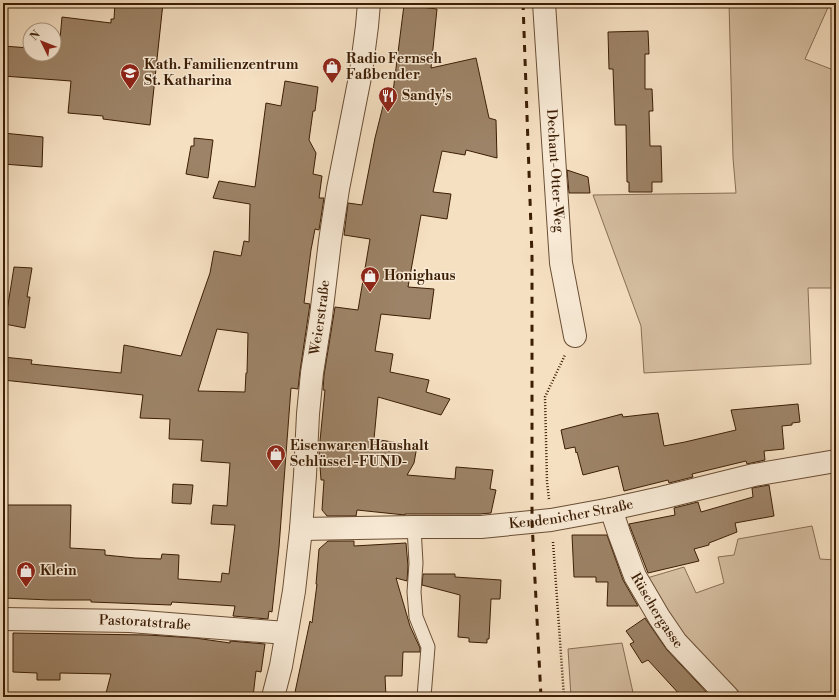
<svg xmlns="http://www.w3.org/2000/svg" width="839" height="700" viewBox="0 0 839 700" font-family="'Libre Bodoni',serif">
	<style>
		.green { fill: #d6bfa2; stroke: #896e54 }
		.building { fill: #9d8367; stroke: #3c1e05; fill-rule: evenodd }
		.lines { fill: none; stroke-linecap: round; stroke-linejoin: round }
		.service-casing { stroke: #6a4e34; stroke-width: 15 }
		.minor-casing { stroke: #6a4e34; stroke-width: 24 }
		.path { stroke: #3c1e05; stroke-width: 2.5; stroke-dasharray: 1 2; stroke-linecap: butt }
		.service { stroke: #f9ebd7; stroke-width: 13 }
		.minor { stroke: #f9ebd7; stroke-width: 22 }
		.rail { stroke: #3c1e05; stroke-width: 3; stroke-dasharray: 7 7; stroke-linecap: butt }
		.labels { text-anchor: middle; dominant-baseline: central; stroke-width: 3; stroke-linejoin: round; paint-order: stroke }
		.poi-label { font-size: 14px; font-weight: bold; fill: #3c1e05; stroke: #f9ebd7; text-anchor: start }
		.street-label { font-size: 14px; fill: #3c1e05; stroke: #f9ebd7 }
	</style>
	<rect width="100%" height="100%" fill="#f6e0c2"/>
	<filter id="stains"><feTurbulence type="fractalNoise" baseFrequency=".005" numOctaves="4"/><feColorMatrix values="0 0 0 0 .2 0 0 0 0 .09 0 0 0 0 .02 0 0 0 .5 -.17"/></filter>
	<radialGradient id="worn" r=".72"><stop offset=".6" stop-color="#630" stop-opacity="0"/><stop offset="1" stop-color="#630" stop-opacity=".3"/></radialGradient>
	<g class="green">
		<path d="M729,3H830L805,59L836,71V288H808L811,364L644,373L641,326L593,195L736,193L733,158Z"/>
		<path d="M812,526L820,559L836,560V697H738L677,633L647,578L684,567L696,593L724,583L718,557L734,555L738,539Z"/>
		<path d="M622,643L634,697H571L568,649Z"/>
	</g>
	<g class="building">
		<path d="M115,3H163L150,125L103,119V116L68,113L71,81L3,76V46L30,48V54H54V50H59L62,17L111,23V19H114Z"/>
		<path d="M404,5L437,9L431,68L476,58L489,118L496,120L497,158L466,150L465,155L442,151L433,192L451,194L447,219L421,215L408,287L434,289L430,319L381,314L375,351L393,354L390,372L429,380L426,392L450,399L441,415L378,397L374,439L417,446L414,463L407,475L455,479L456,467L493,470L490,489L496,490L491,513L480,514H405V515L357,510L356,516H327L322,510L324,480H321L319,451L325,390H323L324,375L335,307L358,310L370,239L344,235L348,203L362,205L375,138L384,102L388,91L393,92Z"/>
		<path d="M648,31L649,54H645V89H652L653,111H649L650,146H661L662,182H652V192H629V182H627L626,125H615L613,69H609L608,32Z"/>
		<path d="M285,81L318,87L315,111H313L309,140L316,153L313,174L322,176L319,198H324L319,230L315,229L311,250L304,303L310,304L300,371L298,389L291,388L279,547L272,612L269,611L268,619L233,616L235,606L172,602L171,605L91,602V600H50L3,598V505H71L70,548L105,550V555L135,558L161,559L162,554L179,555L178,579L221,582L222,573L229,574L235,525L211,524L213,505L227,506L230,463L201,461L203,440L169,439L170,419L140,418L143,395L3,380V357L32,360L31,364L121,373L124,345L181,356L210,273L214,251L241,256L244,241L249,242L250,204L213,198L219,181L255,187L266,103L281,106ZM217,329L248,333L247,373H246L245,392L198,391Z"/>
		<path d="M3,133L43,137L42,167L3,164Z"/>
		<path d="M194,138L213,140L208,178L186,174L191,146H194Z"/>
		<path d="M567,170L588,177L590,193H569Z"/>
		<path d="M14,267L32,268L27,297H30L25,328L5,324Z"/>
		<path d="M798,404L800,422L792,423V425L782,426L784,449L764,451L765,460L747,464L746,461L692,474L693,477L669,483L668,480L624,491L618,466L583,475L577,452L576,453L575,447L565,449L561,430L622,414L623,417L658,413L664,446L685,442L736,430L731,410Z"/>
		<path d="M173,484L193,485L191,504L172,503Z"/>
		<path d="M769,485L774,516L735,523L737,532L709,543V545L694,549L699,561L648,573L629,524L675,515L674,508L698,502L701,512L753,497L752,488Z"/>
		<path d="M572,535H607L623,580L638,606H607L608,582H596V577H574Z"/>
		<path d="M328,541H354V546L406,543L408,566L407,581L396,578L410,626L420,648V652H403L402,676H385L386,697H294L310,621L312,623L317,584H316L319,549Z"/>
		<path d="M423,574H455V577L501,580L500,599H491L489,639H487V643L469,642V638L458,637L460,595L422,585Z"/>
		<path d="M645,618L667,650L711,697H682L648,660L642,663L630,644L634,642L626,631Z"/>
		<path d="M13,633L148,635L195,638L230,643V641L265,644L261,672L256,671L253,697H186L164,694L163,697H105L111,674L60,673V680H37V673L13,672Z"/>
	</g>
	<g class="lines">
		<defs>
			<path id="service" d="M414,527L416,563L414,592L416,617L428,647L424,697"/>
			<g id="minor">
				<path id="s1" d="M544,3L561,263L575,336"/>
				<path id="s2" d="M611,509L619,533L635,576L659,617L676,642L728,697"/>
				<path id="s3" d="M301,529L414,527H481L551,520L611,509L661,498L754,475L836,461"/>
				<path id="s4" d="M3,619L130,621L286,633"/>
				<path id="s5" d="M273,697L281,666L294,591L301,529L305,475L308,414L312,373L321,316L330,241L338,189L361,72L367,26L369,3"/>
			</g>
		</defs>
		<use href="#service" class="service-casing"/>
		<use href="#minor" class="minor-casing"/>
		<g class="path">
			<path d="M549,499L547,482L545,397L565,355"/>
			<path d="M553,542L564,697"/>
		</g>
		<use href="#service" class="service"/>
		<use href="#minor" class="minor"/>
		<path class="rail" d="M523,3L532,256V522L541,697"/>
	</g>
	<defs>
		<symbol id="shop-pin" viewBox="-11 -11 22 30"><path d="M0 17L-7.5 6A9.5 9.5 0 1 1 7.5 6Z" fill="#8f2418" stroke="#f9ebd7"/><path d="M-5-2.5h2.3a2.7 3.5 0 0 1 5.4 0H5L5.5 6h-11ZM-1.5-2.5h3a1.5 2.3 0 0 0-3 0Z" fill="#fff"/></symbol>
		<symbol id="school-pin" viewBox="-11 -11 22 30"><path d="M0 17L-7.5 6A9.5 9.5 0 1 1 7.5 6Z" fill="#8f2418" stroke="#f9ebd7"/><path d="M0-5L7-2L0 1L-7-2ZM-4 1L0 2.5L4 1V4Q0 6-4 4Z" fill="#fff"/></symbol>
		<symbol id="restaurant-pin" viewBox="-11 -11 22 30"><path d="M0 17L-7.5 6A9.5 9.5 0 1 1 7.5 6Z" fill="#8f2418" stroke="#f9ebd7"/><path d="M-5-6h1v4h1v-4h1v4h1v-4h1v5L-1.5 .5V6h-2V.5L-5-1ZM5-6V6H3V1.5H1.5Q1.5-4 5-6Z" fill="#fff"/></symbol>
	</defs>
	<g fill-rule="evenodd">
		<use href="#shop-pin" x="321" y="56" width="22" height="30"/>
		<use href="#school-pin" x="119" y="62" width="22" height="30"/>
		<use href="#restaurant-pin" x="377" y="85" width="22" height="30"/>
		<use href="#shop-pin" x="359" y="265" width="22" height="30"/>
		<use href="#shop-pin" x="265" y="443" width="22" height="30"/>
		<use href="#shop-pin" x="15" y="560" width="22" height="30"/>
	</g>
	<g class="labels">
		<g class="poi-label">
			<text x="346" y="59">Radio Fernseh<tspan x="346" dy="16">Faßbender</tspan></text>
			<text x="144" y="65">Kath. Familienzentrum<tspan x="144" dy="16">St. Katharina</tspan></text>
			<text x="402" y="96">Sandy's</text>
			<text x="384" y="276">Honighaus</text>
			<text x="290" y="446">Eisenwaren Haushalt<tspan x="290" dy="16">Schlüssel -FUND-</tspan></text>
			<text x="40" y="571">Klein</text>
		</g>
		<g class="street-label">
			<text stroke="none"><textPath href="#s1" startOffset="168">Dechant-Otter-Weg</textPath></text>
			<text stroke="none"><textPath href="#s5" startOffset="383">Weierstraße</textPath></text>
			<text stroke="none"><textPath href="#s3" startOffset="271">Kendenicher Straße</textPath></text>
			<text stroke="none"><textPath href="#s2" startOffset="112">Rüschergasse</textPath></text>
			<text stroke="none"><textPath href="#s4" startOffset="142">Pastoratstraße</textPath></text>
		</g>
	</g>
	<rect width="839" height="700" fill="none" stroke="#f6e0c2" stroke-width="16"/>
	<rect x="4" y="4" width="831" height="692" fill="none" stroke="#3c1e05" stroke-width="2"/>
	<rect x="8" y="8" width="823" height="684" fill="none" stroke="#3c1e05"/>
	<g transform="translate(42 42) rotate(313)"><circle r="19" fill="#f9ebd7" stroke="#ad9983"/>
	<path d="M0-3L7 15L0 10L-7 15Z" fill="#8f2418"/>
	<text y="-6" font-size="11" font-weight="bold" text-anchor="middle" fill="#3c1e05">N</text>
	</g>
	<rect width="100%" height="100%" filter="url(#stains)"/>
	<rect width="100%" height="100%" fill="url(#worn)"/>
</svg>
